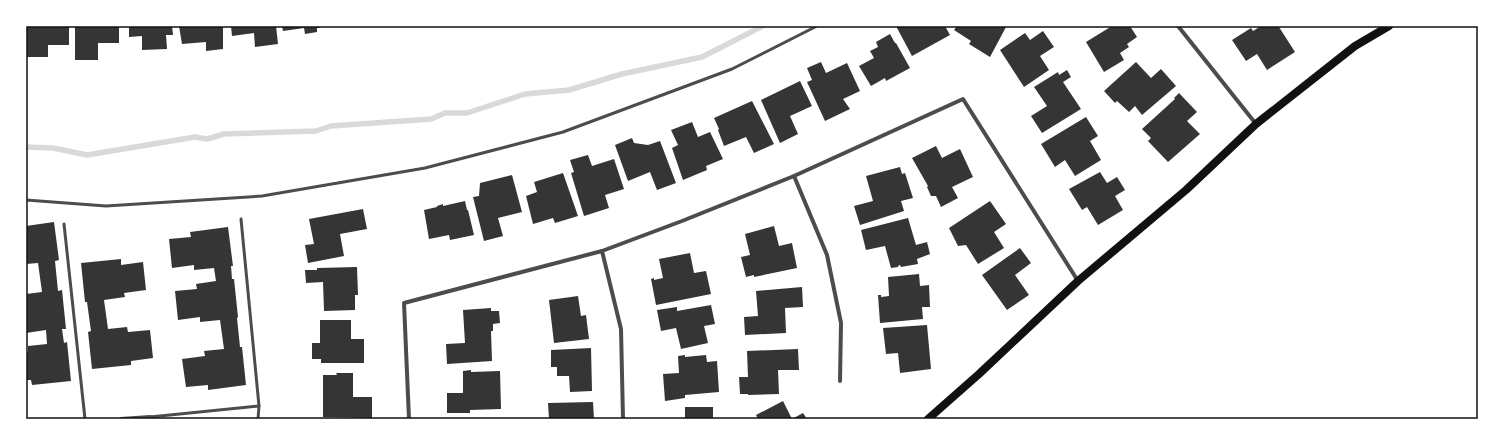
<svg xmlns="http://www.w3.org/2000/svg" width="1504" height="445" viewBox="0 0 1504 445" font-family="Bitter,serif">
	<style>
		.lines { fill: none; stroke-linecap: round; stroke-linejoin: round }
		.stream { stroke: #d9d9d9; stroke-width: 5.5 }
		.building { fill: #353535 }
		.service { stroke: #4c4c4c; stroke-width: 3 }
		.minor { stroke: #4c4c4c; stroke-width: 4 }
		.secondary { stroke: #111; stroke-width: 8 }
		.neatline { fill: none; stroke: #111; stroke-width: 1.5 }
	</style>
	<rect width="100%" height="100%" fill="#fff"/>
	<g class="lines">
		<path class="stream" d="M26,147L53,148L87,155L195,137L207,139L224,134L316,131L331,126L431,119L445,113H467L525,94L569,90L622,74L702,57L763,26"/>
	</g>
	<g class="building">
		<path d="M26,26H69V45H48V57H26Z"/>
		<path d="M75,26H119V43H98V60H75Z"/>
		<path d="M129,26H172L173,35H166L167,49L142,50V36L129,37Z"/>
		<path d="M179,26H223V49L206,51V42L182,44Z"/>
		<path d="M231,26H276L278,44L255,47L254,33L232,36Z"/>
		<path d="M282,26H319L320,28H317V32L305,34L304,28L283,31Z"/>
		<path d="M896,26H945L950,35L912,56Z"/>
		<path d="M957,26H1005L1006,27L990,57L969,44L971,41L954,30Z"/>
		<path d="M1112,26H1130L1137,37L1127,44L1129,47L1120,53L1124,60L1104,72L1086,42Z"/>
		<path d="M1261,26H1281L1279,27L1295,52L1267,70L1257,54L1246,61L1232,40L1251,28L1253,31Z"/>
		<path d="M1043,31L1054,47L1040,56L1049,70L1024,87L1000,50L1025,33L1030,40Z"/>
		<path d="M890,34L895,43H896L910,68L886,81L885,78L871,86L859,66L874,58L870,51L878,47L876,42Z"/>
		<path d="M821,62L826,73L847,63L860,91L843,99L850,109L825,121L807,82L812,80L807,68Z"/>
		<path d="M1136,62L1151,78L1161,69L1176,86L1142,115L1135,106L1129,112L1117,101L1115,103L1104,91Z"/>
		<path d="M1067,70L1071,77L1063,82L1081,109L1042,133L1031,116L1047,106L1034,87L1058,72L1059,75Z"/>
		<path d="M800,81L812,106L790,116L798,134L780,143L761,100Z"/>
		<path d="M1179,93L1197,112L1187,121L1200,134L1168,162L1148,141L1151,138L1142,129L1175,99L1174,98Z"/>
		<path d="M752,101L774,144L754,153L746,137L724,146L718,130L719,129L714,118Z"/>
		<path d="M1086,117L1098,136L1090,141L1101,160L1075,176L1065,160L1055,167L1041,144Z"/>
		<path d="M692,122L698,137L710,132L723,159L706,166L707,170L683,180L672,148L678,145L671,130Z"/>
		<path d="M632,138L634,143L648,145L660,141L676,183L657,190L650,172L628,181L615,145Z"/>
		<path d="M936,146L942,158L960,149L973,177L952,187L958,198L941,207L936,196H931L927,187L928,186L912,158Z"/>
		<path d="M588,155L592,166L614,159L624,189L605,195L609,208L584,216L571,173L574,172L570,160Z"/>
		<path d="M900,167L902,174L905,173L913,198L901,201L904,211L860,225L854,206L873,201L866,176Z"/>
		<path d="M1100,172L1107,183L1117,177L1125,190L1115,196L1123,210L1098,225L1087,207L1082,210L1069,189Z"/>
		<path d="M563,173L578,216L555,223L553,218L533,224L526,196L537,192L534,182Z"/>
		<path d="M512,175L522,212L498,218L503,236L484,241L473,197L479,196L480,183Z"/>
		<path d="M465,201L467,210H468L474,235L450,240L449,235L429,239L424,210L437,207V206L443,204V206Z"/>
		<path d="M990,201L1006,224L994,232L1004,248L978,264L966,245L958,246L949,228Z"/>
		<path d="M363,209L367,229L340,234L344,256L308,263L305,245L314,244L309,219Z"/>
		<path d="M908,218L916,245L927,242L930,254L917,259L918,264L901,267L900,265L898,266V267L891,268L885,246L866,250L861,230Z"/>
		<path d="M54,222L59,260L55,261L58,291L62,290L66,329H62L64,343L67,342L71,381L32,385L31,380H26V353L28,352V346L47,344L46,330L26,333V294L42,292L38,263L26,264V226Z"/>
		<path d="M774,226L779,246L792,243L797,268L754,277V275L746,277L741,257L750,255L745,234Z"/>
		<path d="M228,227L233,266H231L232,279H234L238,317L237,318L240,347H242L246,385L208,390V385L186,387L182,359L205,356L204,351L224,349L220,320L200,322V317L178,320L175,291L197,289L196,284L216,281L214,268L194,270V265L172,268L169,239L191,237L190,232Z"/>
		<path d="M1020,248L1031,263L1015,275L1029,295L1007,310L982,275Z"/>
		<path d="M690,253L694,273L706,271L711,294L656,305L651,279L654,278V280L663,278L659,259Z"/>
		<path d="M121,259V265L143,262L146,290L124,293L125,297L104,300L108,329L127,327L128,332L150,330L153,358L131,361V365L92,369L88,332L91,331L87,302H85L81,263Z"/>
		<path d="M357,267L358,295H355V310L324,311L323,282L306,283L305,270H317V268Z"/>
		<path d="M919,274L920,286L929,285L930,307H922L923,319L880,323L878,295H881V297L889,296L888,277Z"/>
		<path d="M802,287L803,307L785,308L786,333L745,335L744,317L758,316L756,291Z"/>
		<path d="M578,296L581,316L586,315L589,339L554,343L549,300Z"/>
		<path d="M711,305L715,324L704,326L708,343L681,349L676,328L661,331L657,310L677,307V311Z"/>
		<path d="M491,308V311H499L500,323L493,324V331H491L492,361L447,364L446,344L465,343L463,310Z"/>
		<path d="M320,320H351V339H364V363H321V359H312V343H320Z"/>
		<path d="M927,325L931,369L900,373L898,353L886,354L883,328Z"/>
		<path d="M591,348L592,391L570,392L569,376H557V367H551V350Z"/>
		<path d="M798,349L799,370H778L779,394L748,395V394H740L739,377H748L747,351Z"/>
		<path d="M685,355V357L706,355L707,362L717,361L719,392L685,395V398L665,401L663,374L679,373L678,356Z"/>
		<path d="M471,370V372L500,371L501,409L470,410V413H447V393H463V371Z"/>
		<path d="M336,373H353V397H372V418L323,417V375H337Z"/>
		<path d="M783,401L792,419L803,413L807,419H758L756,415Z"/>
		<path d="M593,402L594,419H549L548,403Z"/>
		<rect x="685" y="407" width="28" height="12"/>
	</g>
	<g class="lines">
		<g class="service">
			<path d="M26,200L106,206L262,196L425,168L563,132L732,69L817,26"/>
			<path d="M241,219L259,406L258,419"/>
			<path d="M64,224L85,419"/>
			<path d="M150,417L259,406"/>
		</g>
		<g class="minor">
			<path d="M1178,26L1256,124"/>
			<path d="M794,176L827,255L841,323L840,381"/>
			<path d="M602,251L621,329L623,419"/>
			<path d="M121,419L150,417"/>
			<path d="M409,419L404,303L602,251L682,221L794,176L963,99L1078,281"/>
		</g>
		<path class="secondary" d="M928,419L979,374L1078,281L1186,190L1256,124L1355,46L1389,26"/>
	</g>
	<rect width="1504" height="445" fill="none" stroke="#ffffff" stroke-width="54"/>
	<rect x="27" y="27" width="1450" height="391" class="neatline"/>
</svg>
